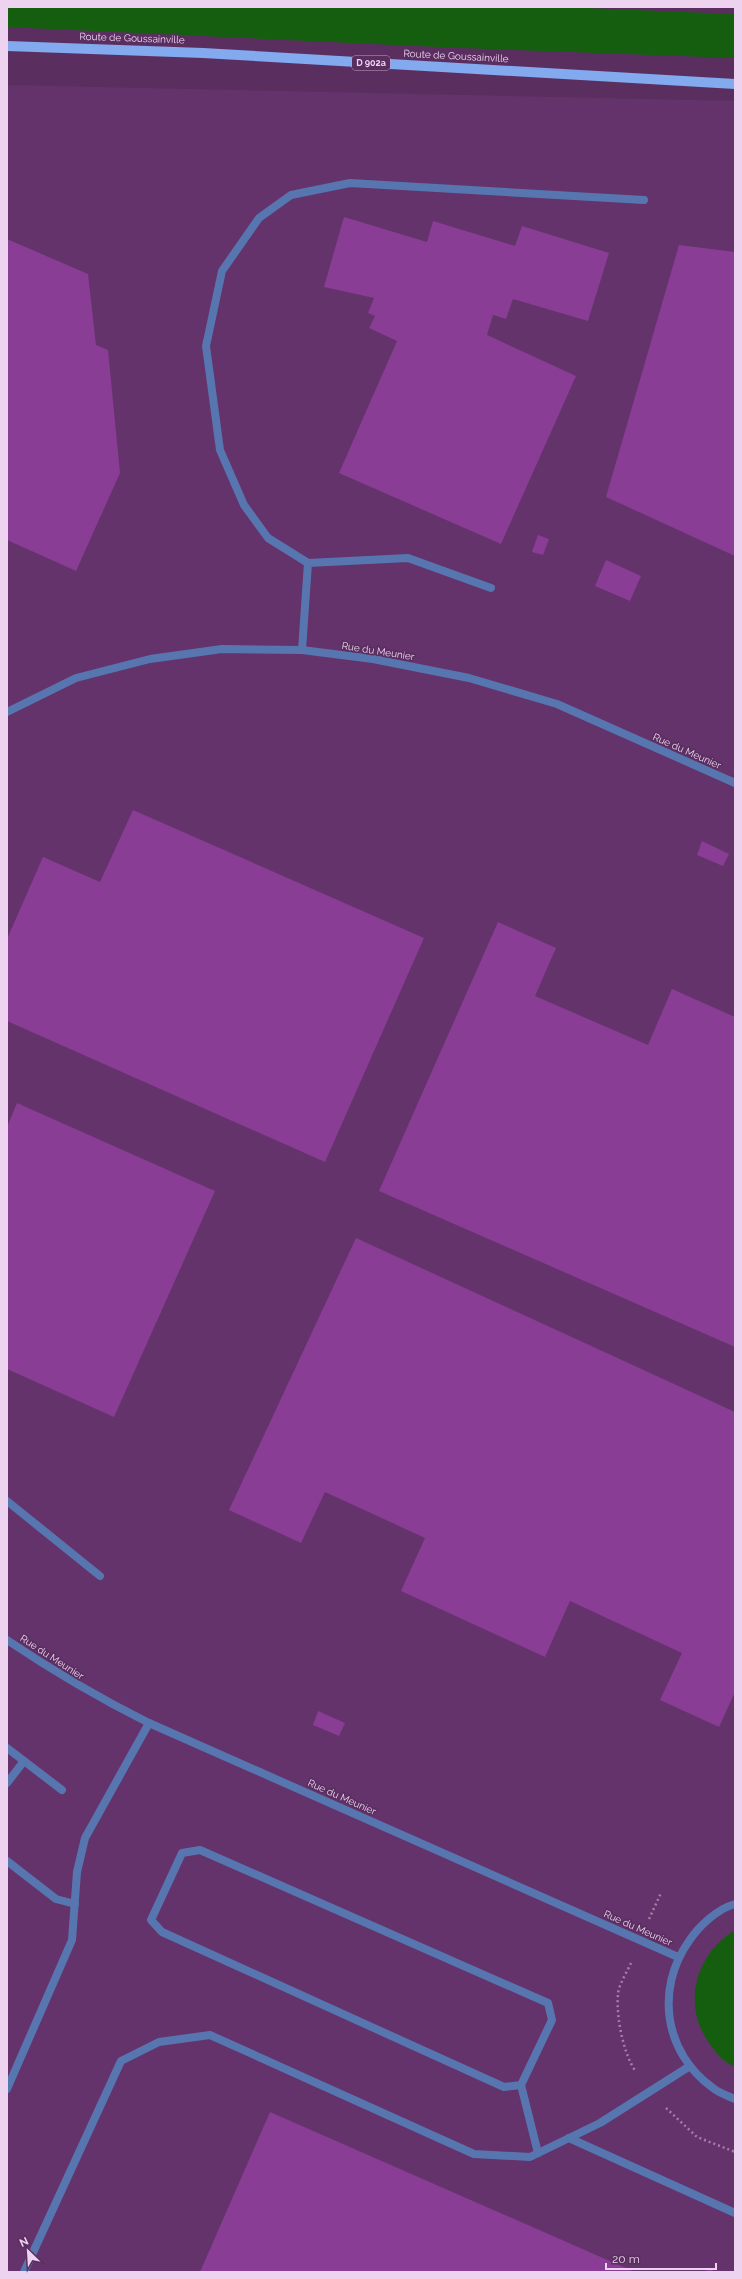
<svg xmlns="http://www.w3.org/2000/svg" width="742" height="2279" viewBox="0 0 742 2279" font-family="Raleway,sans-serif">
	<style>
		.built { fill: #64336b }
		.green { fill: #155e10 }
		.building { fill: #893d95 }
		.lines { fill: none; stroke-linecap: round; stroke-linejoin: round }
		.path { stroke: #a27fa6; stroke-width: 2.5; stroke-dasharray: 2 3; stroke-linecap: butt }
		.service { stroke: #5776b0; stroke-width: 8 }
		.minor { stroke: #5776b0; stroke-width: 8 }
		.primary { stroke: #83a9ee; stroke-width: 10 }
		.labels { text-anchor: middle; dominant-baseline: central; stroke-width: 3.5; stroke-linejoin: round; paint-order: stroke }
		.shield { fill: #5a2f60; stroke: #c1a2c5; stroke-width: 1 }
		.shield-label { font-size: 9px; font-weight: bold; fill: #edd3f0 }
		.street-label { font-size: 10px; fill: #edd3f0; stroke: #5a2f60 }
	</style>
	<rect width="100%" height="100%" fill="#5a2f60"/>
	<path class="built" d="M7,85L735,101V2272H7Z"/>
	<g class="green">
		<path d="M7,7H562L735,14V58L460,48L7,27Z"/>
		<path d="M735,1930V2067C723,2062 714,2051 707,2040C682,2001 697,1953 735,1930Z"/>
	</g>
	<g class="building">
		<path d="M344,217L427,242L433,221L515,246L522,226L609,253L588,321L513,299L506,319L493,315L487,335L576,376L501,544L339,473L397,341L369,328L375,316L368,313L374,298L324,287Z"/>
		<path d="M7,239L88,274L96,345L108,350L120,473L76,571L7,540Z"/>
		<path d="M679,245L735,252V556L606,497Z"/>
		<path d="M538,535L549,539L543,555L532,552Z"/>
		<path d="M606,560L641,576L630,601L595,586Z"/>
		<path d="M133,810L424,938L325,1162L7,1021V939L43,857L100,882Z"/>
		<path d="M702,841L729,854L723,866L697,855Z"/>
		<path d="M498,922L556,948L535,996L648,1045L672,989L735,1017V1347L379,1191Z"/>
		<path d="M17,1103L215,1191L114,1417L7,1369V1127Z"/>
		<path d="M356,1238L735,1412V1692L719,1727L660,1700L682,1653L570,1601L545,1657L401,1591L425,1538L325,1492L301,1543L229,1510Z"/>
		<path d="M318,1711L345,1723L339,1736L313,1725Z"/>
		<path d="M270,2112L635,2272H200Z"/>
		<path d="M707,2268L716,2272H706Z"/>
	</g>
	<g class="lines">
		<g class="path">
			<path d="M649,1919L661,1893"/>
			<path d="M631,1963C627,1972 619,1984 618,1994C616,2017 623,2053 636,2072"/>
			<path d="M666,2108L697,2137L735,2152"/>
		</g>
		<g class="service">
			<path d="M308,563L268,538L244,505L220,450L206,346L222,271L259,218L291,195L350,183L644,200"/>
			<path d="M302,650L308,563L408,558L491,588"/>
			<path d="M7,1501L100,1576"/>
			<path d="M7,1748L62,1790"/>
			<path d="M7,1783L24,1761"/>
			<path d="M200,1850L548,2003L552,2020L521,2085L504,2087L162,1932L151,1920L182,1853Z"/>
			<path d="M7,1861L56,1899L75,1904"/>
			<path d="M521,2085L538,2153"/>
			<path d="M7,2089L72,1940L77,1872L85,1838L149,1723"/>
			<path d="M569,2138L735,2213"/>
			<path d="M24,2272L121,2061L159,2042L210,2035L474,2154L530,2157L600,2123L690,2066"/>
		</g>
		<g class="minor">
			<path d="M7,712L76,678L150,659L222,649L302,650L373,659L469,678L557,704L735,783"/>
			<path d="M7,1640C53,1671 99,1698 149,1723L678,1957"/>
			<path d="M735,1904C717,1909 699,1926 689,1941C655,1989 664,2053 713,2088C719,2093 728,2096 735,2099"/>
		</g>
		<path class="primary" d="M7,46L203,53L735,84"/>
	</g>
	<g class="labels">
		<rect class="shield" x="352" y="56" width="38" height="14" rx="3"/>
		<g class="shield-label">
			<text x="371" y="63">D 902a</text>
		</g>
		<g class="street-label">
			<text transform="translate(132 38) rotate(2)">Route de Goussainville</text>
			<text transform="translate(456 56) rotate(3)">Route de Goussainville</text>
			<text transform="translate(378 651) rotate(9)">Rue du Meunier</text>
			<text transform="translate(687 751) rotate(24)">Rue du Meunier</text>
			<text transform="translate(52 1657) rotate(33)">Rue du Meunier</text>
			<text transform="translate(342 1797) rotate(24)">Rue du Meunier</text>
			<text transform="translate(638 1928) rotate(24)">Rue du Meunier</text>
		</g>
	</g>
	<rect width="742" height="2279" fill="none" stroke="#edd3f0" stroke-width="16"/>
	<g transform="translate(28 2251) rotate(335)" stroke="#5a2f60" stroke-width="3" paint-order="stroke">
	<path d="M0-3L7 15L0 10L-7 15Z" fill="#edd3f0"/>
	<text y="-6" font-size="11" font-weight="bold" text-anchor="middle" fill="#edd3f0">N</text>
	</g>
	<path d="M606 2263v6h110v-6" fill="none" stroke="#edd3f0" stroke-width="2"/>
	<text x="612" y="2263" font-size="12" fill="#edd3f0" stroke="#5a2f60" stroke-width="3" paint-order="stroke">20 m</text>
</svg>
